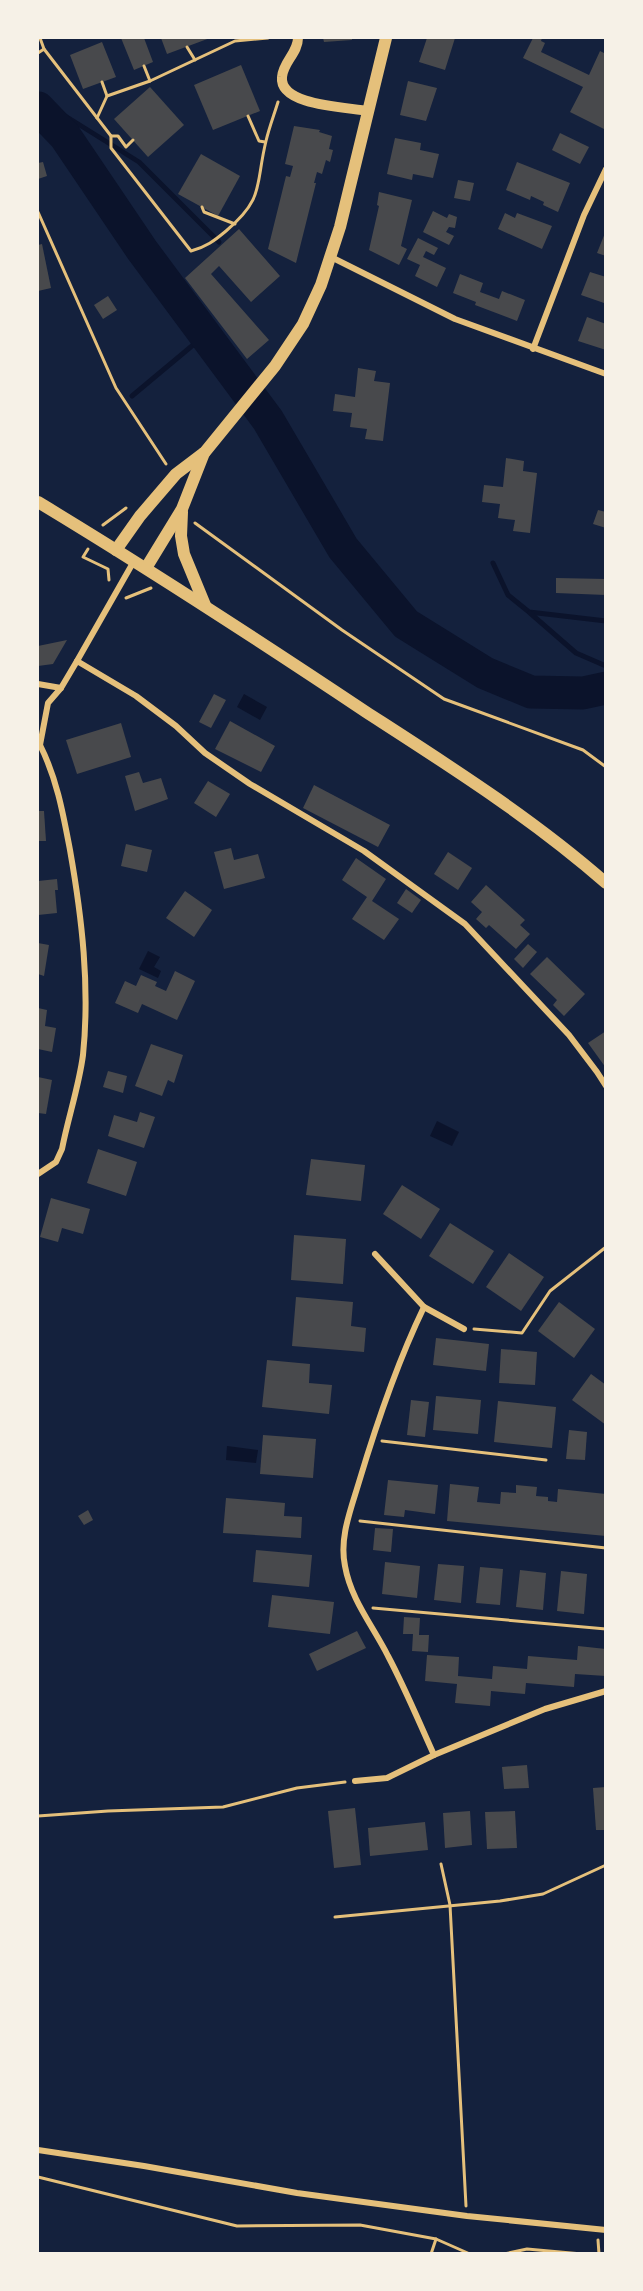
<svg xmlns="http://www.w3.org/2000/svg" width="643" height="2291" viewBox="0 0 643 2291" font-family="Montserrat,sans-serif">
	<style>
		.water { fill: #0b132b }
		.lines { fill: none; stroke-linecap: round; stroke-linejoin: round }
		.stream { stroke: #0b132b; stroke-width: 5 }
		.river { stroke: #0b132b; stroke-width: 33 }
		.building { fill: #48494c }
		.path { stroke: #e5c07b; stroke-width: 3 }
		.minor { stroke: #e5c07b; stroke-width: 6 }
		.tertiary { stroke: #e5c07b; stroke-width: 10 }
		.secondary { stroke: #e5c07b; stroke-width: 12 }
	</style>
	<rect width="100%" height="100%" fill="#14213d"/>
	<g class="water">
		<path d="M244,694L267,707L260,720L237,707Z"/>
		<path d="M148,951L160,957L154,967L161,971L158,978L139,969Z"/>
		<path d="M437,1121L459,1132L452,1146L430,1136Z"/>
		<path d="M227,1446L258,1450L256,1463L226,1460Z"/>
	</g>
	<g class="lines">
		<g class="stream">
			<path d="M38,99L139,162L219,242"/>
			<path d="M132,396L205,335"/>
			<path d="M493,563L508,595L529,612L606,621"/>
			<path d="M530,613L576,653L606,666"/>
		</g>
		<path class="river" d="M38,108L65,136L142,250L268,420L343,548L406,624L485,673L531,692L583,693L606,688"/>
	</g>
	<g class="building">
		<path d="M121,38H144L153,62L134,70Z"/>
		<path d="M161,38H210L167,54Z"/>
		<path d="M323,38H352V40L324,42Z"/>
		<path d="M427,38H455L445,70L419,62Z"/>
		<path d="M533,38H542L541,41L545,43L541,52L589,75L600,51L606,54L604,129L570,112L583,87L523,58Z"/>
		<path d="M102,42L116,77L83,89L70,55Z"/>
		<path d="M241,65L260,111L213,130L194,85Z"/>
		<path d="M408,81L437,88L426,121L400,115Z"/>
		<path d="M150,87L184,125L148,157L114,119Z"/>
		<path d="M294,126L320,130L319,132L332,136L329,149L333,150L330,162L326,160L322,174L317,172L314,183H316L296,263L268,249L286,176L290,177L293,166L285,164Z"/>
		<path d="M560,133L589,147L580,164L552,150Z"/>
		<path d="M395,138L421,143L420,150L439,154L433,178L413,174L412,180L387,174Z"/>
		<path d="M201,154L240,176L218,216L178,194Z"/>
		<path d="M43,162L47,176L38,179V163Z"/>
		<path d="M517,162L570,183L558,212L543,205L544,202L531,196L530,200L506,190Z"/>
		<path d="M458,180L474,183L470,201L454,198Z"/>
		<path d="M379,192L412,200L401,246L407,249L399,265L369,250L379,206L377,205Z"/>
		<path d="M433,211L447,218L449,214L457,217L455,228L449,227L446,232L454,236L449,245L423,232Z"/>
		<path d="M505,213L515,218L517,213L552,226L542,249L498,229Z"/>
		<path d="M239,229L280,276L251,302L219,266L211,274L269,340L247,359L185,278Z"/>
		<path d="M605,233H606V256L597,253Z"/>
		<path d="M418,238L438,248L434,255L426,251L423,257L446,268L437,287L415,276L420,265L407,259Z"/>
		<path d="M42,244L51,288L38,291V245Z"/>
		<path d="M590,272L606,277L604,303L581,295Z"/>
		<path d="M460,274L483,283L480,292L499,299L502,291L525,300L517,321L475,305L476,302L453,293Z"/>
		<path d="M108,296L117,310L103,319L94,305Z"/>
		<path d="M587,317L606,324V350L578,341Z"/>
		<path d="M358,368L376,371L374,381L390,383L383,441L365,439L367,429L350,427L352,413L333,411L335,394L355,397Z"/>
		<path d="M506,458L524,461L523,471L537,473L530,533L513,531L515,520L498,518L500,504L482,502L484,485L503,487Z"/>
		<path d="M598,510L606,512V528L593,524Z"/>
		<path d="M556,578L606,579V595L556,593Z"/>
		<path d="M67,640L53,664L38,666V646Z"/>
		<path d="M214,694L226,700L211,728L199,722Z"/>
		<path d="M230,721L275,746L261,772L215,749Z"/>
		<path d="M121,723L131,757L77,774L66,740Z"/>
		<path d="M139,772L143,783L161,778L168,799L135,811L125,776Z"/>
		<path d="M208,781L230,794L216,817L194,803Z"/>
		<path d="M314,785L390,825L378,847L303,808Z"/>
		<path d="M38,811H44L46,841H38Z"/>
		<path d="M126,844L152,850L147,872L121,866Z"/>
		<path d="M231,848L234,860L258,854L265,878L224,889L214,852Z"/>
		<path d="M448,852L472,868L458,890L434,874Z"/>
		<path d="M356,858L386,879L372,901L399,919L384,940L352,919L367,897L342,880Z"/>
		<path d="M57,879L58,890H55L57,913L38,915V881Z"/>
		<path d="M486,885L525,920L520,925L530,934L516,949L489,925L486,928L476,919L482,912L471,902Z"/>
		<path d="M406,889L421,900L412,913L397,903Z"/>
		<path d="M185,891L212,910L194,937L166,918Z"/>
		<path d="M38,943L49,945L44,976L38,974Z"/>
		<path d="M528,944L537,952L523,968L514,959Z"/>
		<path d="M547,957L585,994L564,1016L553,1005L557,1000L530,974Z"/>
		<path d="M175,971L195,981L177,1020L142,1004L138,1013L115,1003L125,981L136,986L141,975L157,982L155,986L166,991Z"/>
		<path d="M38,1008L47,1010L45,1026L56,1028L52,1052L38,1049Z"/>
		<path d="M606,1031V1068L588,1043Z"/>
		<path d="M151,1044L183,1055L174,1083L168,1080L162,1096L135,1086Z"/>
		<path d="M108,1071L127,1076L123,1093L103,1087Z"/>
		<path d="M38,1077L52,1080L46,1114L38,1113Z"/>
		<path d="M140,1112L155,1117L144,1148L108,1136L114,1115L137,1122Z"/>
		<path d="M98,1149L137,1162L126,1196L87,1183Z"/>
		<path d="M311,1159L365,1165L361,1201L306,1195Z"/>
		<path d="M402,1185L440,1209L421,1239L383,1214Z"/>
		<path d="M51,1198L90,1209L83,1234L62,1228L58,1242L40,1237Z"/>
		<path d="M450,1223L494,1251L473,1284L429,1256Z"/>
		<path d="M294,1235L346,1239L343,1284L291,1280Z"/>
		<path d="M509,1253L544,1277L521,1311L486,1287Z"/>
		<path d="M296,1297L353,1302L351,1326L366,1328L364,1352L292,1346Z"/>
		<path d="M559,1302L595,1329L574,1358L538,1331Z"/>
		<path d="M436,1338L489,1344L486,1371L433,1365Z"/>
		<path d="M501,1349L537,1352L535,1385L499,1383Z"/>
		<path d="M267,1360L310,1364L309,1383L332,1385L329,1414L262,1407Z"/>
		<path d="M591,1374L606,1385V1425L572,1400Z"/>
		<path d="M436,1396L481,1400L478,1434L433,1430Z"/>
		<path d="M411,1400L429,1402L425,1437L407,1435Z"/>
		<path d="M498,1401L556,1407L552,1448L494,1442Z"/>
		<path d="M569,1430L587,1432L585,1460L566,1459Z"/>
		<path d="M263,1435L316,1439L313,1478L260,1474Z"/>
		<path d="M388,1480L438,1485L435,1514L405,1510L404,1517L384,1515Z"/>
		<path d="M450,1484L479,1487L477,1502L500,1504L501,1492L516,1493V1485L537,1487L536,1496L548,1497V1501L557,1502L558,1489L606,1494V1536L447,1521Z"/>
		<path d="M226,1498L285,1503L284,1516L302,1517L301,1538L223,1533Z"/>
		<path d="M88,1510L93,1520L84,1525L78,1516Z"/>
		<path d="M375,1528L393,1529L391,1552L373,1550Z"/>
		<path d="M256,1550L312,1555L309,1587L253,1582Z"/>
		<path d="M385,1562L420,1566L417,1598L382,1594Z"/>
		<path d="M438,1564L464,1566L461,1603L434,1600Z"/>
		<path d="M480,1567L503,1569L500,1605L476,1603Z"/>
		<path d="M520,1570L546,1573L543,1610L516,1607Z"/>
		<path d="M561,1571L587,1574L584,1614L557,1611Z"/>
		<path d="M272,1595L334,1602L330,1634L268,1627Z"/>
		<path d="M404,1617L420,1618L419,1635H429L428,1652L412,1651L413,1634H403Z"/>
		<path d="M357,1631L366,1648L317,1671L309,1654Z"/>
		<path d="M578,1646L606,1649V1676L575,1674L574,1687L526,1683L525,1694L491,1691L490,1706L455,1703L457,1684L425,1681L427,1655L459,1657L458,1676L492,1679L493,1666L527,1669L528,1656L577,1660Z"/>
		<path d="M527,1765L529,1788L504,1789L502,1767Z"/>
		<path d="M606,1787V1830H596L593,1788Z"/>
		<path d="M355,1808L361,1865L334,1868L328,1811Z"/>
		<path d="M470,1811L472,1845L445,1848L443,1813Z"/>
		<path d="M515,1811L517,1848L487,1849L485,1812Z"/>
		<path d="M425,1822L428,1850L370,1856L368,1828Z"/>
	</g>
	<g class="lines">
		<g class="path">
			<path d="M40,38L44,49"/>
			<path d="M187,47L195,60"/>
			<path d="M38,53L44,49L111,136V148L191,251C206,247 214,241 226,231C265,198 255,186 266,141C269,128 274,115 278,102"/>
			<path d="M144,66L150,81"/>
			<path d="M102,82L107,96"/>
			<path d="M248,116L259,141L265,142"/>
			<path d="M97,118L107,96L150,81L235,41L268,38"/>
			<path d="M111,136H118L126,147L133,140"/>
			<path d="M202,207L204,212L235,224"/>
			<path d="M38,212L116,388L166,464"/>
			<path d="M195,523L342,630L444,699L583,750L606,767"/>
			<path d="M103,525L126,508"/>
			<path d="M88,549L83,557L108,569L109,580"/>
			<path d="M126,598L151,588"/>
			<path d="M474,1329L522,1333L550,1291L606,1247"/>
			<path d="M382,1441L546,1460"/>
			<path d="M360,1521L606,1548"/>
			<path d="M373,1608L606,1629"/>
			<path d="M38,1816L108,1811L223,1807L297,1788L345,1782"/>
			<path d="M441,1864L450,1905L466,2206"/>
			<path d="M335,1917L500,1901L543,1894L606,1865"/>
			<path d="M38,2177L237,2226L360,2225L436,2239L470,2254"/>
			<path d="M598,2240L599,2254"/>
			<path d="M431,2254L436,2239"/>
			<path d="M504,2254L527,2249L582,2254"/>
		</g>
		<g class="minor">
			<path d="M331,257L455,319L606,374"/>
			<path d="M533,349L584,215L606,169"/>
			<path d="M77,661L136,696L176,726L205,753L250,784L364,851L465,924L569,1035L597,1072L606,1086"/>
			<path d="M38,684L61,688"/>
			<path d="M40,745L48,703L61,688L77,661L134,561"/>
			<path d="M38,1174L56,1162L62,1149C68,1118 79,1086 83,1055C90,987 82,918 70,850C63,813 57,779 40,745"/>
			<path d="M375,1254L424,1307L464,1329"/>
			<path d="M424,1307C397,1363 377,1422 359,1482C351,1509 339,1538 345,1566C351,1600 373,1626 388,1656C405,1688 419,1722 434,1755"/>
			<path d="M355,1781L387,1778L434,1755L545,1709L606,1691"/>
			<path d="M38,2150L144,2166L297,2193L467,2216L606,2230"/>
		</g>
		<path class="tertiary" d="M298,38C298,53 283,62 282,77C279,106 347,107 368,111"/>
		<g class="secondary">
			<path d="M38,502C149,569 258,640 366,712C448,765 532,818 606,883"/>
			<path d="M182,512L181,536L184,554L205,605"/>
			<path d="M116,550L140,516L176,474L205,452L275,366L303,324L321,285L340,227L386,38"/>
			<path d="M146,568L182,509L204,453"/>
		</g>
	</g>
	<rect width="643" height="2291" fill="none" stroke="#f6f1e7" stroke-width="78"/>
</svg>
